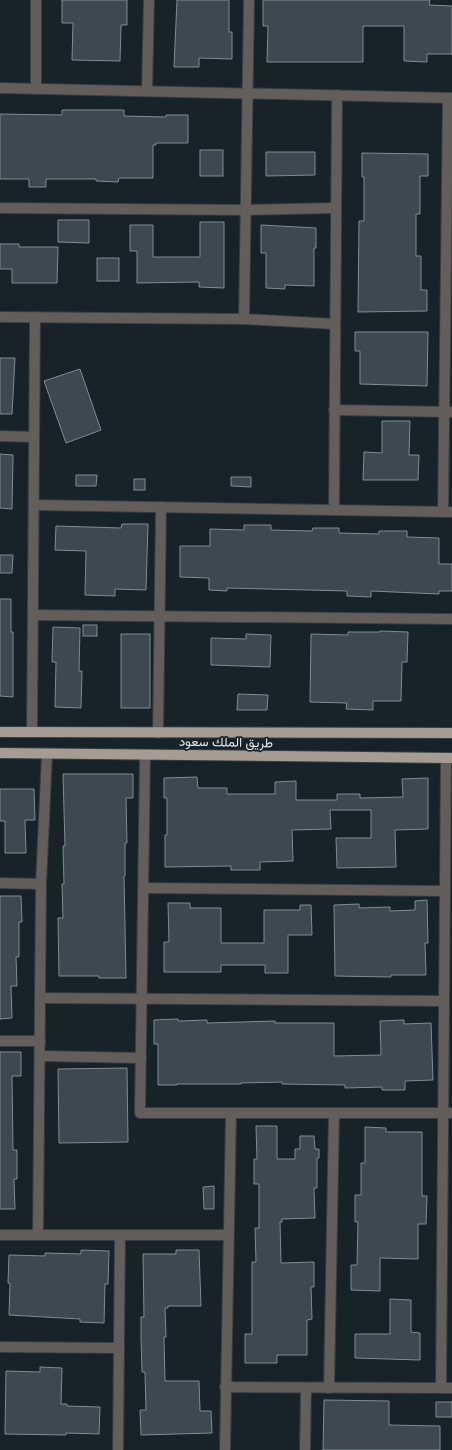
<svg xmlns="http://www.w3.org/2000/svg" width="452" height="1450" viewBox="0 0 452 1450" font-family="Raleway,Vazirmatn,sans-serif">
	<style>
		.building { fill: #3d4851; stroke: #7f8c95 }
		.lines { fill: none; stroke-linecap: round; stroke-linejoin: round }
		.minor-casing { stroke: #343e44; stroke-width: 12 }
		.major-casing { stroke: #343e44; stroke-width: 12 }
		.minor { stroke: #635e5a; stroke-width: 10 }
		.major { stroke: #a69c94; stroke-width: 10 }
		.labels { text-anchor: middle; dominant-baseline: central; stroke-width: 3.5; stroke-linejoin: round; paint-order: stroke }
		.street-label { font-size: 13px; fill: #e1e8ed; stroke: #182229 }
	</style>
	<rect width="100%" height="100%" fill="#182229"/>
	<g class="building">
		<path d="M62,0H127V25H121L120,61L72,60L73,23H62Z"/>
		<path d="M177,0H229V32H232V59L199,58V67H174Z"/>
		<path d="M263,0H430L429,5L452,6V54H427V62L404,61V26H363V62H267L268,26H263Z"/>
		<path d="M62,110H124V116L166,117V115H188V143H156V145H153V178H119L118,182L96,181V179H46V187H29V179H0V114L62,115Z"/>
		<rect x="200" y="150" width="23" height="26"/>
		<path d="M266,152H315V175L266,176Z"/>
		<path d="M362,153L428,154V176H420V214H416V256H421V290H427V311L358,312L359,221H364V177H362Z"/>
		<path d="M58,220H89V243L58,242Z"/>
		<path d="M200,222H224V288L199,287V282L137,283V251H130V225H153V257H200Z"/>
		<path d="M261,225L316,228V248H314V286L285,285V289L266,288V253H261Z"/>
		<path d="M0,244H19V247H58L57,283H12V269H0Z"/>
		<rect x="97" y="258" width="22" height="23"/>
		<path d="M355,332H428L427,386L360,384V351H355Z"/>
		<path d="M0,358H15L12,414H0Z"/>
		<path d="M80,369L101,430L66,443L44,381Z"/>
		<path d="M382,421H410L409,455H419L418,480H363L364,452L382,453Z"/>
		<path d="M0,454L13,455L12,509L0,508Z"/>
		<path d="M76,475H97L96,486H76Z"/>
		<path d="M231,477H251V487L231,486Z"/>
		<rect x="134" y="479" width="11" height="11"/>
		<path d="M122,524H148L146,590L115,589V596L85,595L86,551L55,550L56,526L121,528Z"/>
		<path d="M244,525H271V530L312,531L313,528H339V533L379,534V531H407V537L439,538V564H452V591H439V594L371,591V597L347,596V591L227,588V591L209,590V578L180,577V546H210V529L244,530Z"/>
		<path d="M0,555H13L12,573H0Z"/>
		<path d="M0,599H11V632H13V697L0,696Z"/>
		<rect x="83" y="625" width="14" height="11"/>
		<path d="M53,627L80,628L79,671H82L81,708L55,707L56,662H52Z"/>
		<path d="M380,631L408,632L407,662H402L401,701H373V710L346,709L347,703L310,702L311,634L348,635V632H380Z"/>
		<rect x="121" y="634" width="29" height="74"/>
		<path d="M246,634L271,635L270,667L211,665V638L246,639Z"/>
		<path d="M238,694L268,695L267,710H237Z"/>
		<path d="M63,774H133V798H126L127,843H125V876H124L126,978H99V976H59L58,918H63L62,884H64L63,846H65Z"/>
		<path d="M197,777L198,788H227V794H275V782L296,781V800H337V794H360V798L403,797L402,779L428,778V829L395,830L396,867L337,868L336,838H371V810H330L331,829L292,830L293,861L260,862V870H231V866L165,867V835H167V798H164V778Z"/>
		<path d="M0,789H34L35,820H25L26,853H5V821H0Z"/>
		<path d="M0,896H21L22,922H19V957H16L17,986H11L12,1018L0,1019Z"/>
		<path d="M427,900L428,943H425L426,975H391V977L335,976L334,905L359,904V908L390,907V911L415,910V901Z"/>
		<path d="M168,903H190V908H221V943H264V910H300V905H311L312,935H288V973H265V965H221V972H164V942H169Z"/>
		<path d="M178,1019V1021L207,1020V1023L275,1021V1023H334V1056L381,1055L380,1021L404,1020V1024L431,1023L433,1080L405,1081V1090H382V1087L345,1088V1085L282,1084V1082L241,1083V1084H177V1085H158V1044H154V1020Z"/>
		<path d="M0,1052H21V1076H12L13,1150H17V1179H14L15,1209H0Z"/>
		<path d="M127,1068L128,1142L59,1143L58,1069Z"/>
		<path d="M256,1126H277V1159H295V1149H300V1136H314L315,1149H319V1158H317V1188H314L315,1218L282,1219V1222H280L281,1263L314,1262V1287H311L312,1319L307,1320V1355H277V1363H245V1334H252V1262H256L255,1228H259V1184H254V1159H257Z"/>
		<path d="M365,1127L386,1128V1132H422V1196H427L426,1224H418V1259L380,1258V1291L351,1290V1265H357L358,1222H355V1195H361V1163H365Z"/>
		<path d="M214,1186V1209H204L203,1187Z"/>
		<path d="M81,1250L109,1251L108,1284H105L104,1323L80,1322V1319L9,1315L10,1283H8L9,1255L45,1256V1253L81,1254Z"/>
		<path d="M176,1250H199L201,1306H168V1308H165L166,1337H164L165,1381H199L200,1411H211L212,1433L141,1435L140,1410H146L145,1372H142L141,1337V1317H144L143,1254H176Z"/>
		<path d="M390,1299L411,1300V1332L420,1333V1360L355,1358V1334H390Z"/>
		<path d="M40,1367L62,1368L61,1404H67V1406L100,1407L99,1434L66,1433V1435L5,1434L6,1371L40,1372Z"/>
		<path d="M324,1400L389,1401V1425L440,1426V1450H323Z"/>
		<rect x="436" y="1402" width="16" height="15"/>
	</g>
	<g class="lines">
		<defs>
			<g id="minor">
				<path d="M0,88L452,98"/>
				<path d="M36,89V0"/>
				<path d="M147,91L149,0"/>
				<path d="M0,208L245,210L336,208"/>
				<path d="M0,317L244,319L335,324"/>
				<path d="M244,319L249,0"/>
				<path d="M334,410L452,412"/>
				<path d="M0,436L34,437"/>
				<path d="M34,505L452,512"/>
				<path d="M334,509L337,95"/>
				<path d="M443,512L448,98"/>
				<path d="M33,615L452,619"/>
				<path d="M32,732L35,317"/>
				<path d="M158,733L161,507"/>
				<path d="M145,755L140,1113H452"/>
				<path d="M0,883L41,884"/>
				<path d="M143,888L445,891"/>
				<path d="M40,998L444,1001"/>
				<path d="M0,1041H40"/>
				<path d="M40,1056L141,1058"/>
				<path d="M0,1235H228"/>
				<path d="M38,1235L41,884L47,754"/>
				<path d="M0,1347L119,1348"/>
				<path d="M225,1387L452,1388"/>
				<path d="M329,1388L334,1113"/>
				<path d="M441,1388L446,758"/>
				<path d="M118,1450L120,1235"/>
				<path d="M225,1450L231,1113"/>
				<path d="M305,1450L306,1388"/>
			</g>
			<g id="major">
				<path d="M0,732L452,733"/>
				<path d="M0,753L452,758"/>
			</g>
		</defs>
		<use href="#minor" class="minor-casing"/>
		<use href="#major" class="major-casing"/>
		<use href="#minor" class="minor"/>
		<use href="#major" class="major"/>
	</g>
	<g class="labels">
		<g class="street-label">
			<text transform="translate(226 742) rotate(1)">طريق الملك سعود</text>
		</g>
	</g>
</svg>
